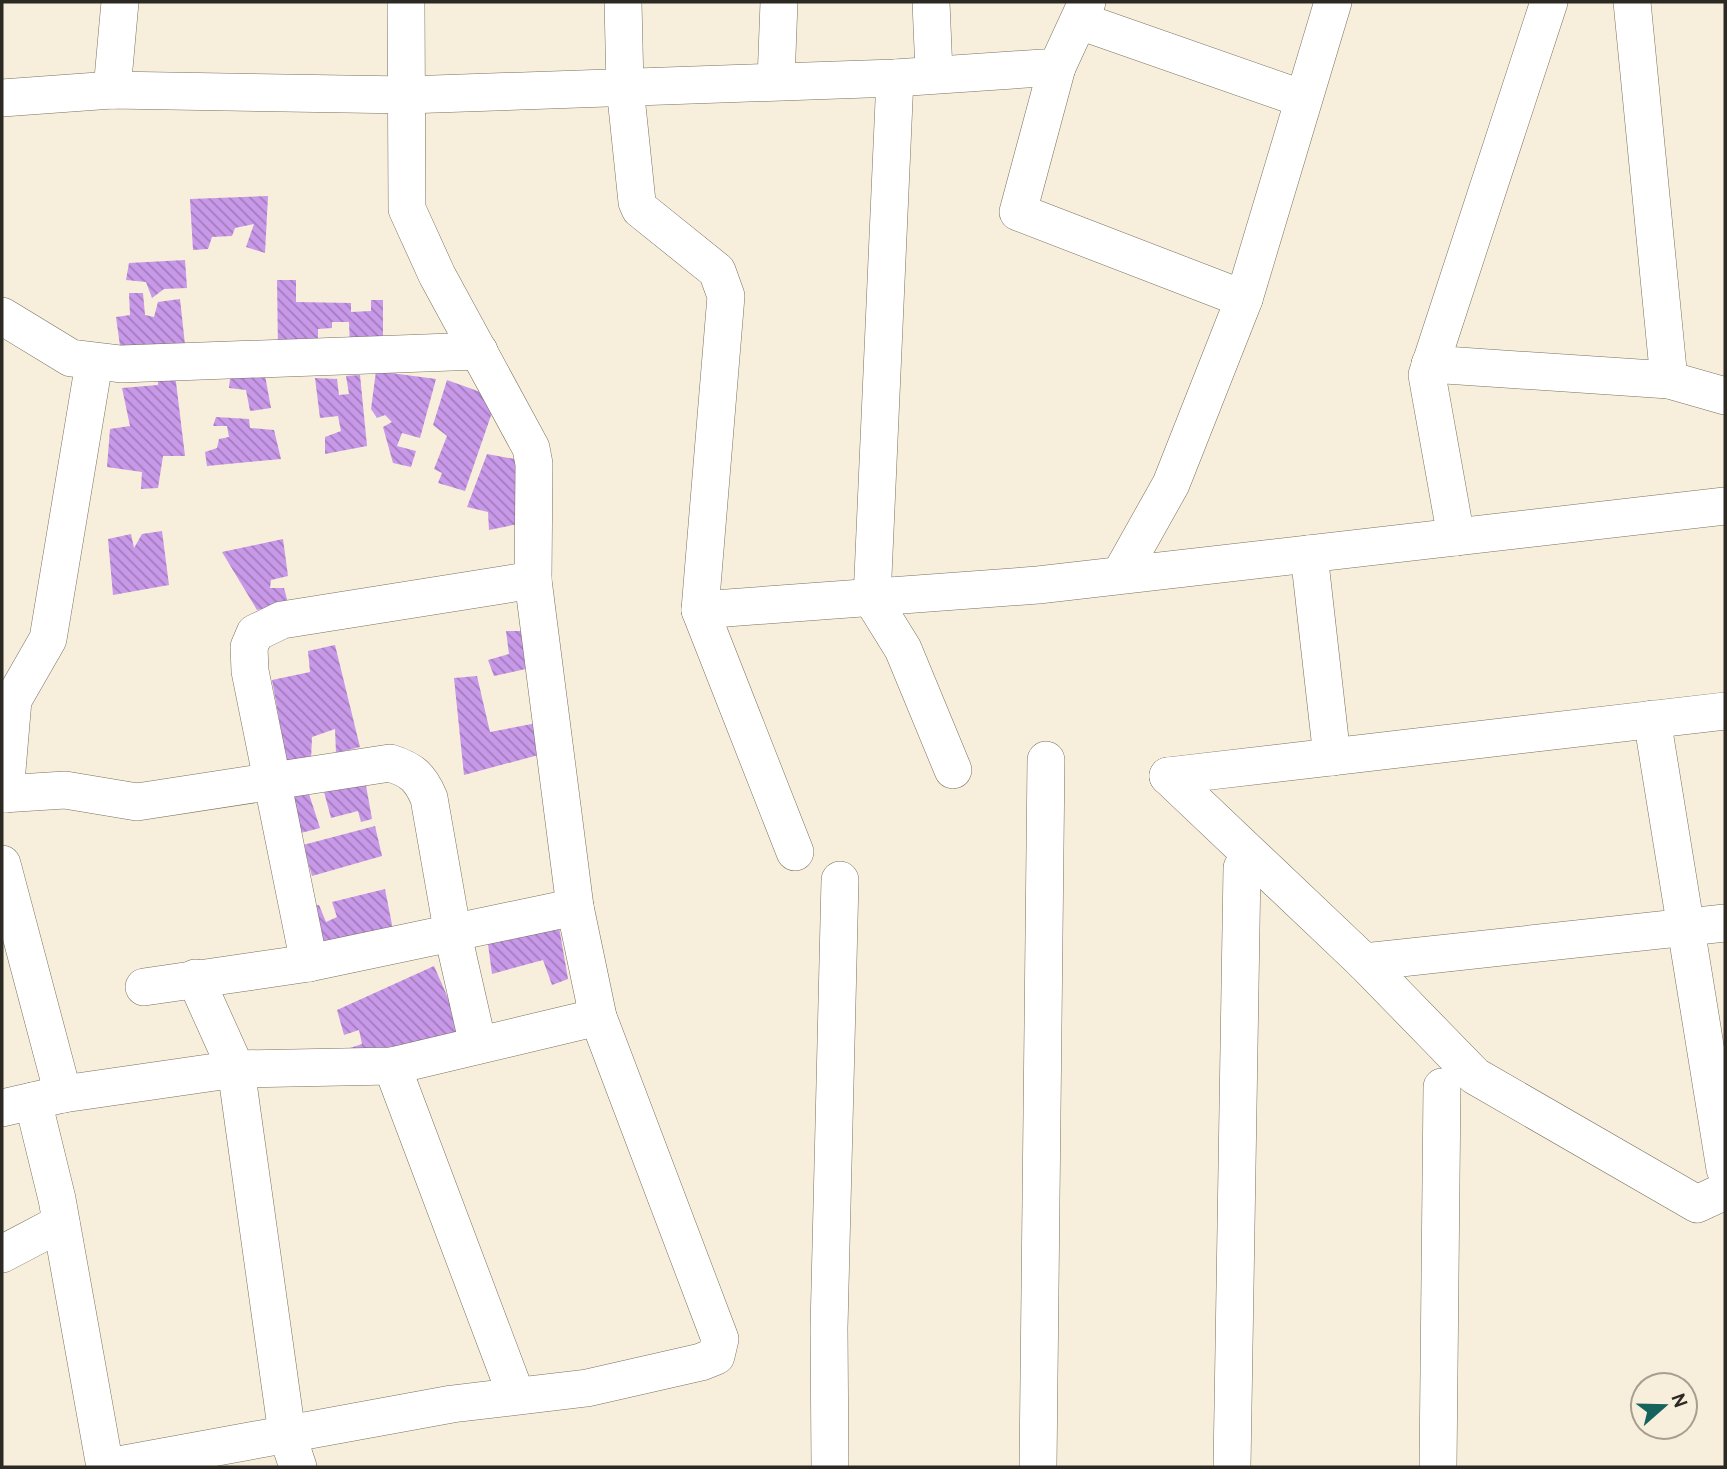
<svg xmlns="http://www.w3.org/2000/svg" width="1727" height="1469" viewBox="0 0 1727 1469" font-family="Overpass,sans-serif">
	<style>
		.building { fill: url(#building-back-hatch) }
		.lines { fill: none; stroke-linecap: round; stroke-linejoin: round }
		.minor-casing { stroke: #797160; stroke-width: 38 }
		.minor { stroke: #fff; stroke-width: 37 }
	</style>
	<defs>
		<pattern id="building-back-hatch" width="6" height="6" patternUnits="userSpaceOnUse" patternTransform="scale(1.75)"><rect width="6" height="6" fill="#c898e9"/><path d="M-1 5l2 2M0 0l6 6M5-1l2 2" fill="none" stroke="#a37cbc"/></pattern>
	</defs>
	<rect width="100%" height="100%" fill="#f7eedb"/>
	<g class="building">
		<path d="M268,196L265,253L246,247L254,224L235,228L232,236L212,237L208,249L193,250L190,199Z"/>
		<path d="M185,260L187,288L164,289L152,298L146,282L126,280L129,263Z"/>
		<path d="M277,280H296V302L351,303V312L371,311V300H383V348H350L349,322H332V328L318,329V349H278Z"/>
		<path d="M129,293H143L145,315L154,317L158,302L180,299L186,354L121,353L116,317L130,315Z"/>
		<path d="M231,369L264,370L271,408L250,411L246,390L229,388Z"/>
		<path d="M376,371L436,379L420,438L402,433L397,446L416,451L411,467L393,463L383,427L392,422L385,415L377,418L371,409Z"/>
		<path d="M175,374L185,456H163L158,488L141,489L142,472L107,467L110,429L130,426L122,388L158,385V375Z"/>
		<path d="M360,375L367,446L325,454V437L341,431L338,416L320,418L315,378L337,379L339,395L349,394L346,376Z"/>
		<path d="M447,380L497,398L465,491L438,483L442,473L434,469L447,436L433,425Z"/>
		<path d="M216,417L249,419L250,428L274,430L281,459L207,466L205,452L217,448L219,439L229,437L227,426H213Z"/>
		<path d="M487,454L526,461L528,522L489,530L488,512L467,507Z"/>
		<path d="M162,531L169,585L113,595L108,539L131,534L134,548L142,534Z"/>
		<path d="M283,539L288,576L271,580L270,588H284L291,614L270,607L257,610L222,552Z"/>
		<path d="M506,631H526L530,668L494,676L488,660L509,654Z"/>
		<path d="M335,645L360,747L336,753L335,729L312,737L311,760L287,764L272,680L310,672L308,651Z"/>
		<path d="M477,676L490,732L537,723L542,754L464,775L454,678Z"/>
		<path d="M365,780L372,819L361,822L358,811L331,818L323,788Z"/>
		<path d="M308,791L320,828L297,834L289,797Z"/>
		<path d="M375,826L382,856L312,876L303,845Z"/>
		<path d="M385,889L394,935L321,954L309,907L319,905L326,922L337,917L332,902Z"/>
		<path d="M559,927L568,979L552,985L543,960L492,974L488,944Z"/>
		<path d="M434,966L462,1030L357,1061L350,1048L362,1044L359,1030L344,1035L337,1010Z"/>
	</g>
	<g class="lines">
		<defs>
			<g id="minor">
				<path d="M623,2L625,87L637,202L640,209L717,271L726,296L700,610L795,852"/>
				<path d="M931,2L934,73"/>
				<path d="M1632,2L1669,380"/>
				<path d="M1080,21L1303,99"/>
				<path d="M1057,67L1018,212L1244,299"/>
				<path d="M895,78L872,599L903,649L953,770"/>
				<path d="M776,81L779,2"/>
				<path d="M112,90L120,2"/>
				<path d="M2,98L112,90L406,95L895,78L1057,67L1087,2"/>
				<path d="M2,316L71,358L121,364L479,351"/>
				<path d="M1430,364L1669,380L1725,396"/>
				<path d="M1456,537L1427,375L1549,2"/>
				<path d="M1309,554L1332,757"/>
				<path d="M1120,575L1171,484L1244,299L1333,2"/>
				<path d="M700,610L1038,585L1725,506"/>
				<path d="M1652,719L1725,1169"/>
				<path d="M1168,776L1364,962L1475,1076L1697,1204L1725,1191"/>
				<path d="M1168,776L1725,711"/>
				<path d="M2,794L65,790L137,802L390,763C412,770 420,777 429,798L453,935L478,1045"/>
				<path d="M5,794L13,700L48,639L94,363"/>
				<path d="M2,864L63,1094"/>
				<path d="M1364,962L1725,923"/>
				<path d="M309,963L250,671L249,647L255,633L282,620L533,580"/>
				<path d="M195,978L236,1069L287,1434L298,1467"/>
				<path d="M144,987L309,963L575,907"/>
				<path d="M392,1066L516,1395"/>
				<path d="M33,1101L57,1199L105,1467"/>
				<path d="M2,1108L63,1094L236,1069L392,1066L598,1017"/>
				<path d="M2,1254L61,1223"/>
				<path d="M108,1467L452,1404L587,1388L701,1362L716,1356L720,1339L598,1017L575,907L533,580L534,464L531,448L437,275L407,209L406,2"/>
				<path d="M830,1467L829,1328L840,880"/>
				<path d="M1038,1467L1046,760"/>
				<path d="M1232,1467L1242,868"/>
				<path d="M1438,1467L1442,1087"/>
			</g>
		</defs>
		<use href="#minor" class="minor-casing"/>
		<use href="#minor" class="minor"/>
	</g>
	<rect width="1727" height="1469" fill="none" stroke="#2c2922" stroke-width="7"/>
	<g transform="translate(1664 1406) rotate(70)"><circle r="33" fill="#f7eedb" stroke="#a69f91" stroke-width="2"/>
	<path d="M0-5L12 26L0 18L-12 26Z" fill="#16635d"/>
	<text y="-10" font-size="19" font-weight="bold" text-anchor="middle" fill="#2c2922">N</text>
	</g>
</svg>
